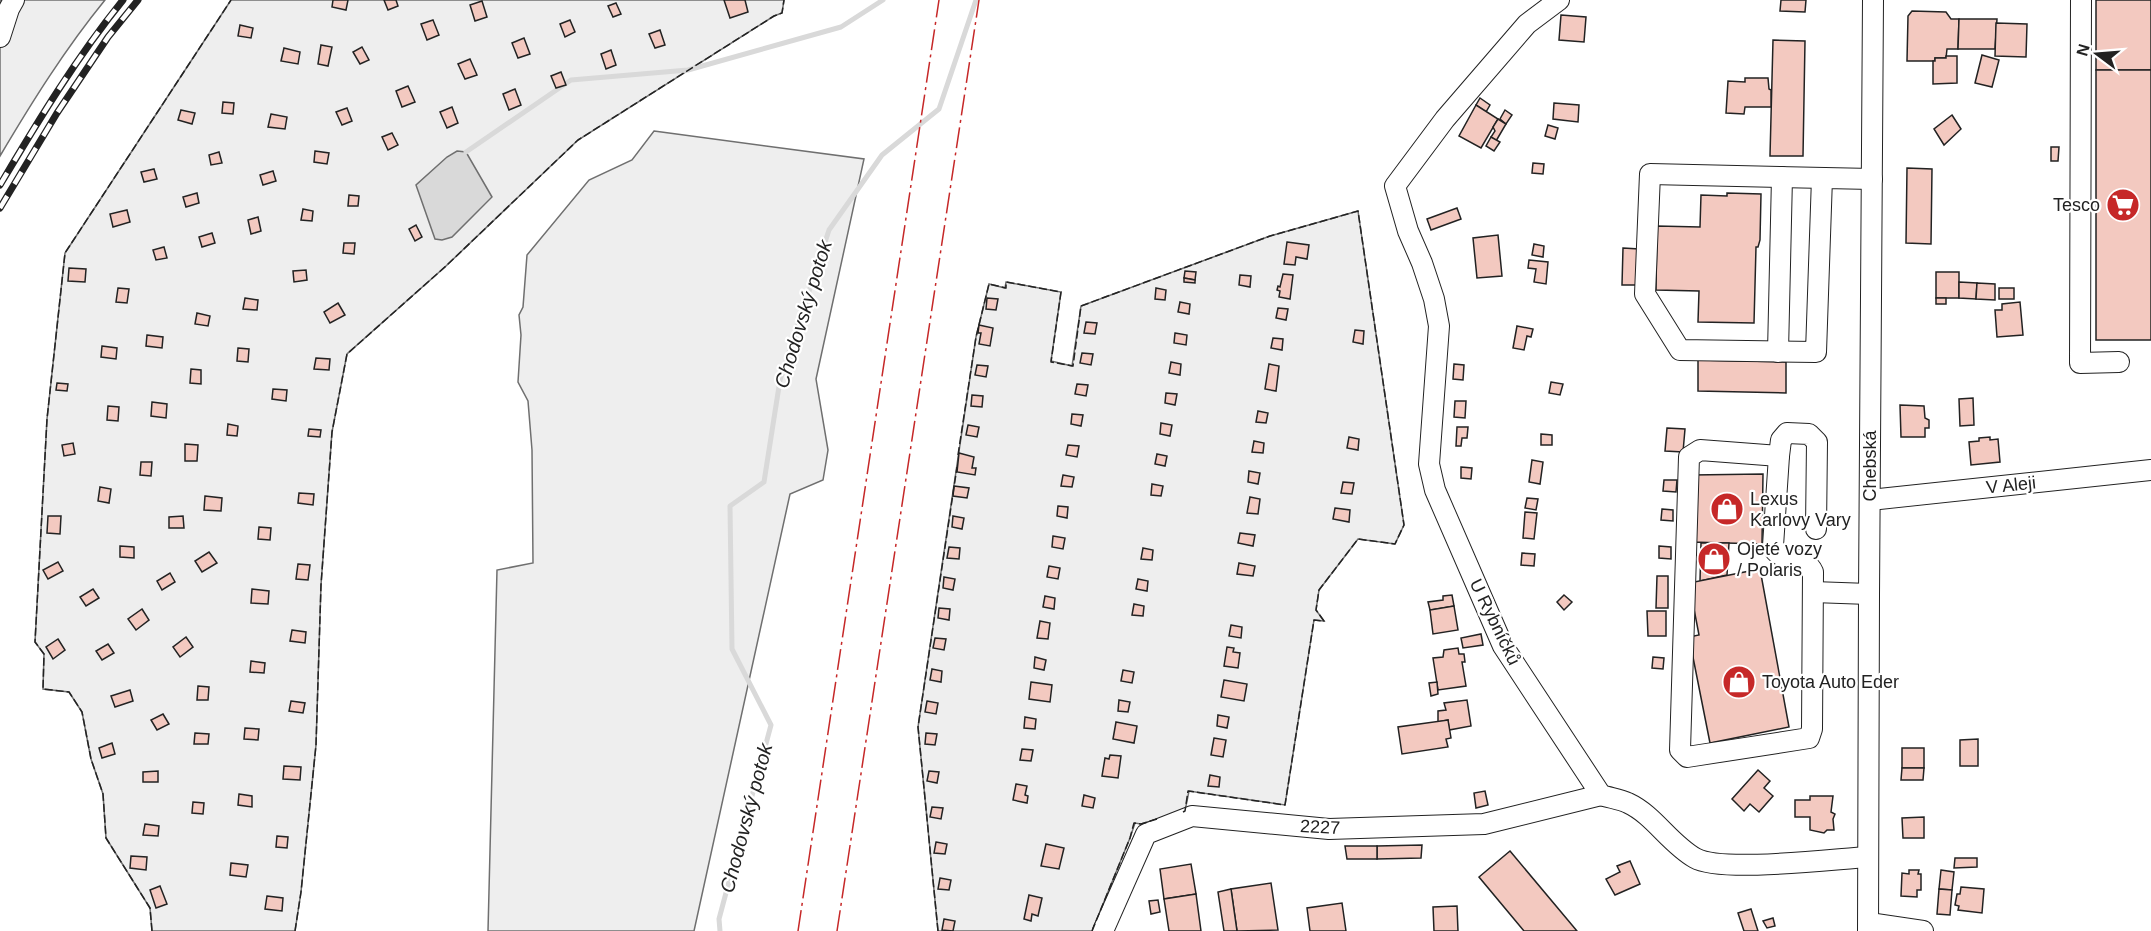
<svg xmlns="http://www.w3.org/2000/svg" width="2151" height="931" viewBox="0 0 2151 931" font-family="Arial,sans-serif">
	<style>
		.green { fill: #eee; stroke: #6f6f6f; stroke-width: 1.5 }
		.water { fill: #d9d9d9; stroke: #6f6f6f; stroke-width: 1.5 }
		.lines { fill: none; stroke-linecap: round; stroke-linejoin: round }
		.stream { stroke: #d9d9d9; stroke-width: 5 }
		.building { fill: #f3c9c0; stroke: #222; stroke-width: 1.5 }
		.minor-casing { stroke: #222; stroke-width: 22 }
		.minor { stroke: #fff; stroke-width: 20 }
		.rail-casing { stroke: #222; stroke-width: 7 }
		.rail { stroke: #fff; stroke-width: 4.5; stroke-dasharray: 14; stroke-linecap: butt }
		.fence { stroke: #222; stroke-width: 1.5; stroke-dasharray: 8 3; stroke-linecap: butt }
		.power { stroke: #c62828; stroke-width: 1.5; stroke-dasharray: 21 4.5 3 4.5; stroke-linecap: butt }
		.labels { text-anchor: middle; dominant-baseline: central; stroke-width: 4.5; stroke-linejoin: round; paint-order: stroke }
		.poi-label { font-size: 18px; fill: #222; stroke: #fff; text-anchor: start }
		.street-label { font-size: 18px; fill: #222; stroke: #fff }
		.water-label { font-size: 20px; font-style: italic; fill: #222; stroke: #fff }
	</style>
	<rect width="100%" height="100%" fill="#fff"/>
	<g class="green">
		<path d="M0,0H105C65,49 32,102 0,156Z"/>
		<path d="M231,0H784L782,13L774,16L578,140L446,266L347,354L332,432L321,585L316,745L301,892L295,931H152L150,908L106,838L103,794L91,759L82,712L69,692L43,689L44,654L35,642L47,419L65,253Z"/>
		<path d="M654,131L864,159L816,379L828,450L823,480L790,494L694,931H488L497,570L533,563L532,450L528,401L518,382L521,335L519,315L523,307L527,255L589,180L632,160Z"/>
		<path d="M1358,211L1404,525L1395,544L1358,539L1319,590L1316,610L1324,621L1314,620L1285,805L1189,791L1185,811L1141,824L1135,823L1130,838L1092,931H938L918,727L976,337L989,284L1005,288L1006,282L1061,292L1051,361L1072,366L1081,306L1270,236Z"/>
	</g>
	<path class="water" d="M457,151L466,152L492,197L452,237L442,240L435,239L416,185L447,157Z"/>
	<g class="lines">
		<g class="stream">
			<path d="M466,152L571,80L688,70L841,27L883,0"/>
			<path d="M720,931L719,919L771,725L732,649L730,506L764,482L780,380L829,230L882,155L939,109L976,0"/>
		</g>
	</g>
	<g class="building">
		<path d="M333,0H348L346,10L332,7Z"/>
		<path d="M384,0H396L398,6L388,10Z"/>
		<path d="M724,0H745L748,12L730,18Z"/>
		<path d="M1781,0H1806L1805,12L1780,11Z"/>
		<rect x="2096" y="0" width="55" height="70"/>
		<path d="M482,1L487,17L475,21L470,5Z"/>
		<path d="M616,3L621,14L613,17L608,6Z"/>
		<path d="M1912,11L1946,12L1951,19H1959L1958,49H1947L1946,58H1935V61H1907L1908,16Z"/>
		<path d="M1561,15L1586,17L1584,42L1559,40Z"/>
		<path d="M1959,19H1997L1995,49H1958Z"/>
		<path d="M433,20L439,35L427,40L421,24Z"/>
		<path d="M570,20L575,32L565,37L560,24Z"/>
		<path d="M1996,23L2027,24L2026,57L1995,56Z"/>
		<path d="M240,25L253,28L251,38L238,36Z"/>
		<path d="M660,30L665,45L655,48L649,34Z"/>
		<path d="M524,38L530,54L518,58L512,43Z"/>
		<path d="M1773,40L1805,41L1803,156H1770Z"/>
		<path d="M321,45L332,47L328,66L318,64Z"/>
		<path d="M362,47L369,60L360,64L353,52Z"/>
		<path d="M284,48L300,52L298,64L281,61Z"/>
		<path d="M611,50L616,65L606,69L601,54Z"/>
		<path d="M1982,55L1999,60L1992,87L1975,83Z"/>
		<path d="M1946,56H1957V83L1933,84V61H1935V58H1946Z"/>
		<path d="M470,59L477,75L465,79L458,64Z"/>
		<rect x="2096" y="70" width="55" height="270"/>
		<path d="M561,72L566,85L556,88L551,76Z"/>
		<path d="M1745,78H1768L1769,89L1771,90V107H1745L1744,114L1726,113L1728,81L1745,82Z"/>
		<path d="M408,86L415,102L402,107L396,91Z"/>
		<path d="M515,89L521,105L509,110L503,94Z"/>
		<path d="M1480,98L1490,105L1486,112L1476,105Z"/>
		<path d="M223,102L234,103L233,114L222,113Z"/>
		<path d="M1554,103L1579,105L1578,122L1553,119Z"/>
		<path d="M1476,105L1498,119L1481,148L1459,136Z"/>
		<path d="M452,107L458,123L447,128L440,112Z"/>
		<path d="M347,108L352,121L342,125L336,112Z"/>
		<path d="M181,110L195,113L192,124L178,120Z"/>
		<path d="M1505,110L1512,115L1506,124L1500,119Z"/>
		<path d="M271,114L287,117L285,129L268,127Z"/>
		<path d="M1952,115L1961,129L1944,145L1934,129Z"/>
		<path d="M1498,119L1506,124L1496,141L1491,137L1495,131L1493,127Z"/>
		<path d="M1548,125L1558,128L1555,139L1545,136Z"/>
		<path d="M392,133L398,145L388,150L382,137Z"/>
		<path d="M1491,137L1500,142L1494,151L1486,146Z"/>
		<path d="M2051,147H2059L2058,161H2051Z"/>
		<path d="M315,151L329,153L327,164L314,162Z"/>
		<path d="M219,152L222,163L211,165L209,155Z"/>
		<path d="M1533,163L1544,164L1543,174L1532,173Z"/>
		<path d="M1907,168L1932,169L1931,244L1906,243Z"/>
		<path d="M154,169L157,179L144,182L141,172Z"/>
		<path d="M273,171L276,181L263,185L260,175Z"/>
		<path d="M197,193L199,203L186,207L183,197Z"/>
		<path d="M1727,193L1761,194L1760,240L1758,247H1756L1754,323L1698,322L1699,291L1656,290L1657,226L1700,227L1701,195L1727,196Z"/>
		<path d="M349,195L359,196L358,206H348Z"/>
		<path d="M1457,208L1461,219L1431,230L1427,219Z"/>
		<path d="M303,209L313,211L312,221L301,220Z"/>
		<path d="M127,210L130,222L113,227L110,214Z"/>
		<path d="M258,217L261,231L251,234L248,220Z"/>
		<path d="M416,225L422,237L415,241L409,229Z"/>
		<path d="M212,233L215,243L202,247L199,237Z"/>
		<path d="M1498,235L1502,276L1477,278L1473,238Z"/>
		<path d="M1287,242L1309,245L1307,259L1296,257L1295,265L1284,264Z"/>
		<path d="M344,243H355L354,254L343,253Z"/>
		<path d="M1534,244L1544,246L1543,257L1532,255Z"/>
		<path d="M164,247L167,258L156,260L153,250Z"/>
		<path d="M1623,248L1639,249L1638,285H1622Z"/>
		<path d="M1529,260L1548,262L1546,284L1534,282L1536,269L1528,268Z"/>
		<path d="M69,268L86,269L85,282L68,281Z"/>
		<path d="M306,270L307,280L294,282L293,271Z"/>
		<path d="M1185,271L1196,272L1195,280L1184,278Z"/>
		<rect x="1936" y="272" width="23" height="26"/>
		<path d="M1283,274L1293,275L1290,299L1279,297L1280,291L1277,290L1278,286L1280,287Z"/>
		<path d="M1240,275L1251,276L1250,287L1239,285Z"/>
		<path d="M1184,278L1195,280V283L1184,282Z"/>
		<path d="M1959,282L1977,283L1976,299L1959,298Z"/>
		<path d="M1977,283L1995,284V300L1976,299Z"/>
		<path d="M118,288L129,289L127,303L116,302Z"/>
		<path d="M1156,288L1166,290L1165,300L1155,299Z"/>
		<rect x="1999" y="288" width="15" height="11"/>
		<path d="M245,298L258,300L257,310L243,309Z"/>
		<path d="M987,298L998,299L996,310L986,309Z"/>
		<rect x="1936" y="298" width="10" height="6"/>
		<path d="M1180,302L1190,304L1189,314L1178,312Z"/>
		<path d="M2020,302L2023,335L1997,337L1995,310H2002V304Z"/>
		<path d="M338,303L345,315L330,323L324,312Z"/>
		<path d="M1278,308L1288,309L1286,320L1276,318Z"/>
		<path d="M197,313L210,316L208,326L195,324Z"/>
		<path d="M1086,322L1097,323L1095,334L1084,333Z"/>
		<path d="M979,325L993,328L990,346L979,344L981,333H978Z"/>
		<path d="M1517,326L1533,329L1531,337L1527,336L1524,350L1513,348Z"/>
		<path d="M1355,330L1364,331L1363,344L1353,342Z"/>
		<path d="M1175,333L1187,335L1186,345L1174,343Z"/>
		<path d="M147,335L163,337L162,348L146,346Z"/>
		<path d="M1273,338L1283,339L1282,350L1271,348Z"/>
		<path d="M102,346L117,348L116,359L101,357Z"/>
		<path d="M238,348L249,349L248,362L237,361Z"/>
		<path d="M1082,353L1093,354L1091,365L1080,363Z"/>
		<path d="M316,358L330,359L329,370L314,369Z"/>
		<path d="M1698,360L1786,362V393L1698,391Z"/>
		<path d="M1171,362L1181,364L1180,375L1169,373Z"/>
		<path d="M1269,364L1279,366L1276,391L1265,389Z"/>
		<path d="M1454,364L1464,365L1463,380L1453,379Z"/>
		<path d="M977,365L988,366L986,377L975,375Z"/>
		<path d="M191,369L201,370V384L190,383Z"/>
		<path d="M1551,382L1563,384L1560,395L1549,393Z"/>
		<path d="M57,383L68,384L67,391L56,390Z"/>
		<path d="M1077,384L1088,385L1086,396L1075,394Z"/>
		<path d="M273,389L287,390L286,401L272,399Z"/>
		<path d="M1166,393L1177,394L1175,405L1165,403Z"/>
		<path d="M972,395L983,396L982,407L971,406Z"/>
		<path d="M1973,398L1974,425L1960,426L1959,399Z"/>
		<path d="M1455,401H1466L1465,418L1454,417Z"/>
		<path d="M152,402L167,404L166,418L151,416Z"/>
		<path d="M1900,405L1924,406L1925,418L1929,420V428H1925V437H1901Z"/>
		<path d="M108,406L119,407L118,421L107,420Z"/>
		<path d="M1258,411L1268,413L1266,423L1256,422Z"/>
		<path d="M1072,414L1083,415L1081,426L1071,424Z"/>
		<path d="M1161,423L1172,425L1170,436L1160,434Z"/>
		<path d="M228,424L238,426L237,436L227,435Z"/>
		<path d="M968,425L979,427L977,437L966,435Z"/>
		<path d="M1457,427H1468L1467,438H1462L1461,446H1456Z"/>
		<path d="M1667,428L1685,429L1683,452L1665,451Z"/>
		<path d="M309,429L321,430L320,437L308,436Z"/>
		<path d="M1541,434L1552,435V445H1541Z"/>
		<path d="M1349,437L1359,439L1358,450L1347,448Z"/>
		<path d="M1990,437V440L1998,439L2000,462L1971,465L1969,442L1979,441V438Z"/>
		<path d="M1254,441L1264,443L1263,453L1252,452Z"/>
		<path d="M73,443L75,454L64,456L62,445Z"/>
		<path d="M185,444L198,445L197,461H185Z"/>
		<path d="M1068,445L1079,446L1077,457L1066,455Z"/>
		<path d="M959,453L974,457L972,468H976L975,475L957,472Z"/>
		<path d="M1157,454L1167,456L1165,466L1155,464Z"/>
		<path d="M1532,460L1543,462L1540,484L1529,482Z"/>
		<path d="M141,462H152L151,476L140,475Z"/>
		<path d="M1461,467L1472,468L1471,479L1461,478Z"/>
		<path d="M1249,471L1260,473L1258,484L1248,482Z"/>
		<path d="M1763,474L1762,544L1690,542L1692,475Z"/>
		<path d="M1063,475L1074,477L1072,487L1061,486Z"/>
		<path d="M1664,480H1677L1676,492L1663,491Z"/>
		<path d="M1343,482L1354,483L1352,494L1341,493Z"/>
		<path d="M1152,484L1163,486L1161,496L1151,495Z"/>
		<path d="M954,486L969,488L967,498L953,496Z"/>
		<path d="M100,487L111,489L109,503L98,501Z"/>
		<path d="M299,493L314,494L313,505L298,503Z"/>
		<path d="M205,496L222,498L221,511L204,510Z"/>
		<path d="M1250,497L1260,499L1258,514L1247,513Z"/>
		<path d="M1527,498L1538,499L1536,510L1525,508Z"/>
		<path d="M1058,506L1068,507L1067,518L1057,516Z"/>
		<path d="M1335,508L1350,510L1349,522L1333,519Z"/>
		<path d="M1662,509L1673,510V521L1661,520Z"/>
		<path d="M1525,512L1537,513L1534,539L1523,538Z"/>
		<path d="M48,516H61L60,534L47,533Z"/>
		<path d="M183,516L184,528H169V517Z"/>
		<path d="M953,516L964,518L962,529L952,527Z"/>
		<path d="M259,527L271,528L270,540L258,539Z"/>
		<path d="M1240,533L1255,535L1253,546L1238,543Z"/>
		<path d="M1053,536L1065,538L1063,549L1052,547Z"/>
		<path d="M1701,543H1729L1727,575L1700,581Z"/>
		<path d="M120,546L134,547V558L120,557Z"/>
		<path d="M1659,546L1671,547V559L1659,558Z"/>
		<path d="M949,547L960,548L959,559L947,558Z"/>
		<path d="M1143,548L1153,550L1152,560L1141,559Z"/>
		<path d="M209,552L217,563L202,572L195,561Z"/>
		<path d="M1522,553L1535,554L1534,566L1521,565Z"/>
		<path d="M58,562L63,571L48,579L43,570Z"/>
		<path d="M1239,563L1255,566L1253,576L1237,574Z"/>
		<path d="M298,564L310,565L308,580L296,579Z"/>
		<path d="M1049,566L1060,568L1058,579L1047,577Z"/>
		<path d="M1760,569L1789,727L1710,743L1689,637L1699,635L1689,583Z"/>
		<path d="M170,573L175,582L162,590L157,581Z"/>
		<path d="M1657,576H1668V608H1656Z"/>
		<path d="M944,577L955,579L953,590L943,588Z"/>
		<path d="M1138,579L1148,581L1147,591L1136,589Z"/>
		<path d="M93,589L99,598L86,606L80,597Z"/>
		<path d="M252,589L269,591L268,604L251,603Z"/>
		<path d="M1452,595L1454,606L1430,610L1428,602L1443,600V596Z"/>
		<path d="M1564,595L1572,602L1564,610L1557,602Z"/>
		<path d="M1045,596L1055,598L1054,609L1043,607Z"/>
		<path d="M1134,604L1144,606L1143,616L1132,615Z"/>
		<path d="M1454,606L1458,630L1433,634L1430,610Z"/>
		<path d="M939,608L950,609L949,620L938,618Z"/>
		<path d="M142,609L149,620L136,630L128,619Z"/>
		<path d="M1647,611H1666V636H1648Z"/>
		<path d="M1040,621L1050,623L1048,639L1037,638Z"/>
		<path d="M1231,625L1242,627L1241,638L1229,636Z"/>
		<path d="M292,630L306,632L305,643L290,641Z"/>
		<path d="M1481,634L1483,645L1463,648L1461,638Z"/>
		<path d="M186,637L193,647L180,657L173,647Z"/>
		<path d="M935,638L946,639L944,650L933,648Z"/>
		<path d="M58,639L65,650L53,659L46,647Z"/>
		<path d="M108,644L114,653L102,660L96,651Z"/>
		<path d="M1227,647L1234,648L1233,652L1240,653L1238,668L1224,666Z"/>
		<path d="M1458,648L1459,654H1464L1465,662H1462L1466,686L1438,690L1433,658L1443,657L1444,650Z"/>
		<path d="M1035,657L1046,660L1044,670L1034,668Z"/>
		<path d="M1653,657L1664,658L1663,669L1652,668Z"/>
		<path d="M251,661L265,663L264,673L250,672Z"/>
		<path d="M932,669L942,671L941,682L930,680Z"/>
		<path d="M1123,670L1134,672L1132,683L1121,681Z"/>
		<path d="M1224,680L1247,684L1244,701L1221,697Z"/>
		<path d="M1031,682L1052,685L1050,702L1029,699Z"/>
		<path d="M1437,682L1438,694L1431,696L1429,683Z"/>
		<path d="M198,686L209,687L208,700H197Z"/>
		<path d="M130,690L133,701L115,707L111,696Z"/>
		<path d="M1119,700L1130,702L1128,712L1118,711Z"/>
		<path d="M1467,700L1471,726L1449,730L1448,720L1438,722V711L1446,710L1444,703Z"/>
		<path d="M291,701L305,703L303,713L289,711Z"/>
		<path d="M927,701L938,703L936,714L925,712Z"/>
		<path d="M163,714L169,724L157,730L151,720Z"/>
		<path d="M1218,715L1229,717L1227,728L1217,726Z"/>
		<path d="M1025,717L1036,719L1035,729L1024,728Z"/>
		<path d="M1448,720L1451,738L1446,739L1448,747L1402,754L1398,727Z"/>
		<path d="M1116,722L1137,726L1134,743L1113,739Z"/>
		<path d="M245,728L259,729L258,740L244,739Z"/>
		<path d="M195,733L209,734L208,744H194Z"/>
		<path d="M926,733L937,734L935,745L925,744Z"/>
		<path d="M1214,738L1226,740L1223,757L1211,755Z"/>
		<path d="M1978,739V766H1960V740Z"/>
		<path d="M112,743L115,754L102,758L99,748Z"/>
		<rect x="1902" y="748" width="22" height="20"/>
		<path d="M1022,749L1033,750L1031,761L1020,760Z"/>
		<path d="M1110,755L1121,756L1118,778L1102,776L1105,758L1109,759Z"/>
		<path d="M284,766L301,767L300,780L283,779Z"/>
		<path d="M1902,768H1924L1923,780H1901Z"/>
		<path d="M1758,770L1770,781L1764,788L1773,796L1759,812L1750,804L1744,811L1732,799Z"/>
		<path d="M158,771V782H143V772Z"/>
		<path d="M929,771L939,772L937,783L927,781Z"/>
		<path d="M1210,775L1220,777L1219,787L1208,786Z"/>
		<path d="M1016,784L1027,786L1025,795L1028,796L1027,803L1013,800Z"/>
		<path d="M1485,791L1488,805L1476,808L1474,793Z"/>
		<path d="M239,794L252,796V807L238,805Z"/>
		<path d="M1084,795L1095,798L1093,808L1082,806Z"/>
		<path d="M1810,796H1833L1831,812L1835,814L1833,819L1834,830H1827L1824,833L1810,830V817H1795V800H1810Z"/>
		<path d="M193,802L204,803L203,814L192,813Z"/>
		<path d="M932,807L943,808L941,819L930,817Z"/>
		<path d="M1924,817V838H1903L1902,818Z"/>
		<path d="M145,824L159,826L158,836L143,835Z"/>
		<path d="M277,836L288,837L287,848L276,847Z"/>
		<path d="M936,842L947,844L945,854L934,853Z"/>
		<path d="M1046,844L1064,848L1059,869L1041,866Z"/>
		<path d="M1422,845L1421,858L1377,859V846Z"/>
		<path d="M1345,846H1377V859H1347Z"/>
		<path d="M1510,851L1577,931H1524L1479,877Z"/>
		<path d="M131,856L147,857L146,870L130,868Z"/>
		<path d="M1955,858H1977V867L1954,868Z"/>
		<path d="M1630,861L1640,884L1615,895L1606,879L1620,872L1617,866Z"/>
		<path d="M231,863L248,865L246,877L230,875Z"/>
		<path d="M1191,864L1196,894L1164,899L1160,869Z"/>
		<path d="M1909,870H1919L1918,874H1921V890H1917V897L1901,896L1902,873L1909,874Z"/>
		<path d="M1941,870L1954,872L1952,890L1939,889Z"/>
		<path d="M940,878L951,880L949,890L938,889Z"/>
		<path d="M1271,883L1278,930L1237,931L1231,889Z"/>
		<path d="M160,886L167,904L156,908L150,890Z"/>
		<path d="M1961,887L1984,889L1982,913L1958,910L1959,906L1955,905L1957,894H1960Z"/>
		<path d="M1231,889L1237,931H1224L1218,892Z"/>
		<path d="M1939,889L1952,890L1950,915L1937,914Z"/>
		<path d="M1196,894L1201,931H1169L1164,899Z"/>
		<path d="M1029,895L1042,898L1038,916L1032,914L1031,921L1024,919Z"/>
		<path d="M267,896L283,898L282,911L265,909Z"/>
		<path d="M1158,900L1160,912L1151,914L1149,901Z"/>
		<path d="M1342,903L1346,931H1310L1307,908Z"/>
		<path d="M1457,906L1458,931H1434L1433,907Z"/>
		<path d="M1751,909L1758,931H1744L1738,913Z"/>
		<path d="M1773,918L1775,926L1767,928L1763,921Z"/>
		<path d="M944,919L955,921L953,931L942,930Z"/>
	</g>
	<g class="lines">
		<defs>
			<g id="minor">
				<path d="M1559,0L1527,24L1445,119L1395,186L1408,231L1422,263L1434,299L1439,326L1429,464L1435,490L1503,646L1601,795C1610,798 1620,799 1628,803C1654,815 1669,843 1695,858C1721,873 1833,859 1868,857"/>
				<path d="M2081,0L2080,363L2119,362"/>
				<path d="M0,37L9,9L14,0"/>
				<path d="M1822,178L1816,352L1680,350L1645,294L1650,174L1872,179"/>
				<path d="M1778,352L1782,177"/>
				<path d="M1700,450L1779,456L1773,546C1778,564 1805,553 1813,572L1812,729L1809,738L1687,757L1680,750L1689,457Z"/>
				<path d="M1779,456L1781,440L1787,433L1809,434L1817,442L1816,529"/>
				<path d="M1870,500L2151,470"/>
				<path d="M1813,592L1869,594"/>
				<path d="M1869,923L1923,931"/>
				<path d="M1103,931L1146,834L1192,816L1329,829L1484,824L1601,795"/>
				<path d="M1868,931L1869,594L1873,0"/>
			</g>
		</defs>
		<use href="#minor" class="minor-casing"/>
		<use href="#minor" class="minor"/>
		<defs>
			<g id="rail">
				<path d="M0,185C38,121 76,58 123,0"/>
				<path d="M0,208L57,113L108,37L138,0"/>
			</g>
		</defs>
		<use href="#rail" class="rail-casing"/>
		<use href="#rail" class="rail"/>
		<g class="fence">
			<path d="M958,455L976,337L989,284L1006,288V282L1061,292L1051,362L1073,366L1081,306L1270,236L1358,211L1404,525L1395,544L1358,539L1319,590L1316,610L1324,621L1314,620L1285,805L1188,791L1185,811L1183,812"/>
			<path d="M152,931L150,908L106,838L103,794L91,759L82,712L69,692L43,689L44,654L35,642L47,419L65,253L231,0"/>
			<path d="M295,931L301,892L316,745L321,585L332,432L347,354L446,266L578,140L774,16L782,13L784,0"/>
			<path d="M938,931L918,727L957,467"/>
			<path d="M1092,931L1130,838L1134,823L1141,824L1157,819"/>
		</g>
		<g class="power">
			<path d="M798,931L939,0"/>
			<path d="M837,931L979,0"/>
		</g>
	</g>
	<defs>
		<symbol id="supermarket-disc" viewBox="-11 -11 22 22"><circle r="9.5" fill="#c62828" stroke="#fff"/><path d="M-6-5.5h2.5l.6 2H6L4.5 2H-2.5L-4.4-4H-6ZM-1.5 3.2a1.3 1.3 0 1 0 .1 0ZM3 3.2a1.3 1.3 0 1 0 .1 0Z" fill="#fff"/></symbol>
		<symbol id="shop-disc" viewBox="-11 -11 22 22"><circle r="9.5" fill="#c62828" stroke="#fff"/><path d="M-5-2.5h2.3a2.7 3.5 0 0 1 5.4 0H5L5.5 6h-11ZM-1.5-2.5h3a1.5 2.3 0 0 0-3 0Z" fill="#fff"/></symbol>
	</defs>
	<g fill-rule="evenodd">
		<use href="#supermarket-disc" x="2104" y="186" width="38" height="38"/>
		<use href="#shop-disc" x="1708" y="490" width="38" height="38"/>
		<use href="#shop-disc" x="1695" y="540" width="38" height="38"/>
		<use href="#shop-disc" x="1720" y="663" width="38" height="38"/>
	</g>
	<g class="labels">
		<g class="poi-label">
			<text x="2100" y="205" text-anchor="end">Tesco</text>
			<text x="1750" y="499">Lexus<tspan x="1750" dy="21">Karlovy Vary</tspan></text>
			<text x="1737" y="549">Ojeté vozy<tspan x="1737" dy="21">/ Polaris</tspan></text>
			<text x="1762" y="682">Toyota Auto Eder</text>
		</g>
		<g class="street-label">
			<text transform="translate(1870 466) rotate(-90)">Chebská</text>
			<text transform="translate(2011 485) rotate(-6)">V Aleji</text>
			<text transform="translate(1495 622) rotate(64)">U Rybníčků</text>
			<text transform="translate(1320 827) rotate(3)">2227</text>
		</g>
		<g class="water-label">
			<text transform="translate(803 314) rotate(-73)">Chodovský potok</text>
			<text transform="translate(746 818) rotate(-75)">Chodovský potok</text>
		</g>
	</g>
	<g transform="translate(2097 54) rotate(286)" stroke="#ffffff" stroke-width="4.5" paint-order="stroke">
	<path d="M0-4.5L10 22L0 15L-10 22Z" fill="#222222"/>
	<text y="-9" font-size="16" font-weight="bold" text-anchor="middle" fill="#222222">N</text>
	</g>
</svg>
